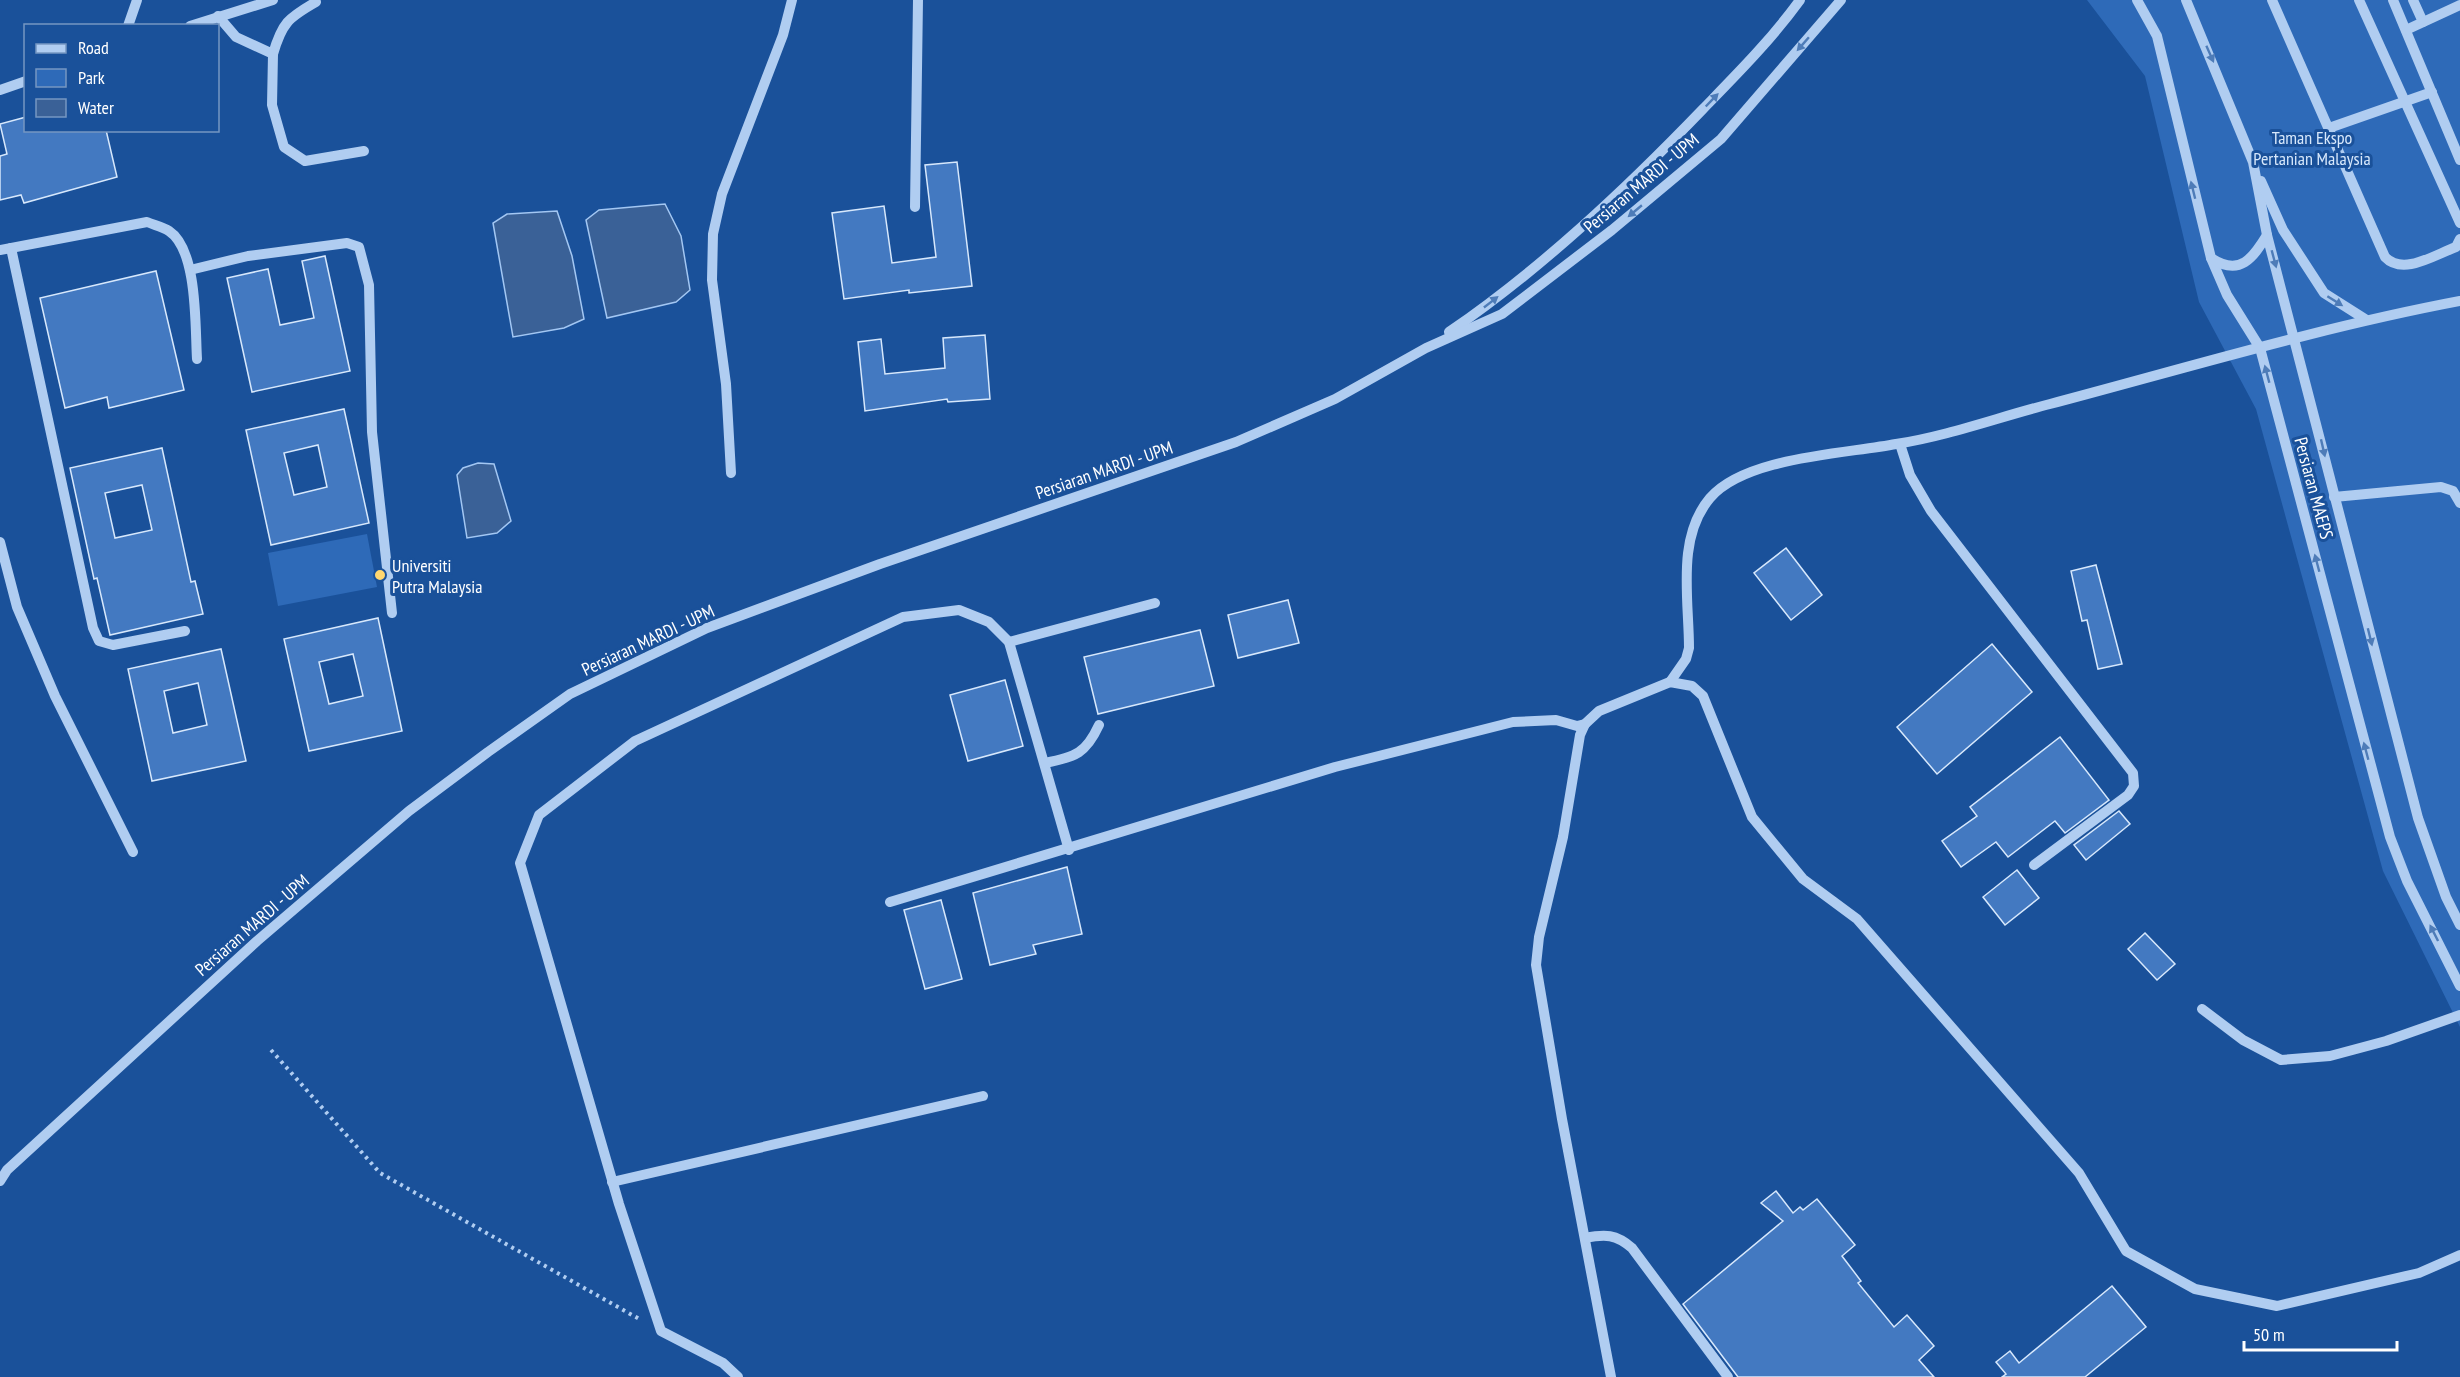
<svg xmlns="http://www.w3.org/2000/svg" width="2460" height="1377" viewBox="0 0 2460 1377" font-family="'PT Sans Narrow',sans-serif">
	<style>
		.green { fill: #2e6ab8 }
		.water { fill: #3a6197; stroke: #a3c7f3; stroke-width: 1.5 }
		.building { fill: #4379c1; stroke: #d7e8fc; stroke-width: 1.5; fill-rule: evenodd }
		.lines { fill: none; stroke-linecap: round; stroke-linejoin: round }
		.path { stroke: #b0cdf1; stroke-width: 4; stroke-dasharray: 3 4.5; stroke-linecap: butt }
		.minor { stroke: #b0cdf1; stroke-width: 10 }
		.oneway { fill: #4e7cb8 }
		.poi-dot { fill: #ffd770; stroke: #1a519a; stroke-width: 2 }
		.labels { text-anchor: middle; dominant-baseline: central; stroke-width: 6; stroke-linejoin: round; paint-order: stroke }
		.park-label { font-size: 18px; fill: #d7e8fc; stroke: #1a519a }
		.street-label { font-size: 18px; fill: #fff; stroke: #1a519a }
		.poi-label { font-size: 18px; fill: #fff; stroke: #1a519a; text-anchor: start }
	</style>
	<rect width="100%" height="100%" fill="#1a519a"/>
	<g class="green">
		<path d="M2087,0H2460V1027L2383,871L2256,409L2199,302L2145,76Z"/>
		<path d="M367,534L377,587L278,606L268,553Z"/>
	</g>
	<g class="water">
		<path d="M665,204L681,236L690,290L676,302L607,318L586,220L599,210Z"/>
		<path d="M557,211L572,256L584,319L564,328L513,337L493,223L507,214Z"/>
		<path d="M478,463L494,464L511,521L497,533L467,538L457,475L463,468Z"/>
	</g>
	<g class="building">
		<path d="M26,117V130H106L117,177L24,203L21,195L0,200V156L7,154L0,124Z"/>
		<path d="M957,162L972,286L909,293V290L844,299L832,213L884,206L892,263L936,257L925,165Z"/>
		<path d="M325,256L350,371L252,392L227,278L268,269L280,325L314,318L302,261Z"/>
		<path d="M156,271L184,390L109,408L107,397L65,408L40,298Z"/>
		<path d="M985,335L990,399L948,402L947,399L865,411L858,342L881,339L885,374L945,368L943,338Z"/>
		<path d="M344,409L369,523L271,545L246,430ZM318,445L327,487L294,495L284,453Z"/>
		<path d="M162,448L191,582L195,581L203,614L110,635L97,578L94,579L70,468ZM142,485L152,530L115,538L105,493Z"/>
		<path d="M1786,548L1822,595L1791,620L1754,573Z"/>
		<path d="M2096,565L2122,664L2098,669L2087,620L2082,621L2071,571Z"/>
		<path d="M1288,600L1299,643L1238,658L1228,615Z"/>
		<path d="M378,618L402,731L309,751L284,639ZM353,654L363,696L329,704L319,662Z"/>
		<path d="M1200,630L1214,686L1098,714L1084,657Z"/>
		<path d="M1992,644L2032,692L1937,774L1897,727Z"/>
		<path d="M221,649L246,761L152,781L128,669ZM198,683L207,725L173,733L164,691Z"/>
		<path d="M1005,680L1023,746L968,761L950,695Z"/>
		<path d="M2060,737L2109,800L2065,833L2055,821L2008,857L1996,842L1961,867L1942,841L1977,816L1970,807Z"/>
		<path d="M2119,811L2130,824L2086,860L2074,845Z"/>
		<path d="M1067,867L1082,934L1033,945L1036,954L990,965L973,893Z"/>
		<path d="M2017,870L2039,898L2005,925L1983,897Z"/>
		<path d="M941,900L962,979L925,989L904,910Z"/>
		<path d="M2145,933L2175,964L2157,980L2128,949Z"/>
		<path d="M1776,1191L1793,1213L1800,1207L1803,1210L1817,1199L1855,1245L1842,1256L1861,1281L1858,1283L1894,1327L1907,1315L1934,1346L1919,1360L1934,1377H1738L1683,1304L1783,1221L1761,1203Z"/>
		<path d="M2112,1286L2146,1327L2085,1377H2002L2006,1374L1996,1362L2010,1351L2019,1363Z"/>
	</g>
	<g class="lines">
		<path class="path" d="M271,1050L380,1173L641,1320"/>
		<g class="minor">
			<path d="M2137,0L2157,36L2211,258L2227,295L2260,348L2390,837L2407,881L2460,986"/>
			<path d="M2186,0L2253,162L2267,235L2418,818L2446,897L2460,925"/>
			<path d="M2272,0L2385,257C2403,276 2434,255 2456,247L2460,239"/>
			<path d="M2359,0L2460,223"/>
			<path d="M2393,0L2460,160"/>
			<path d="M2413,0L2423,22"/>
			<path d="M218,16L236,37L273,54C282,23 288,18 316,2"/>
			<path d="M128,26L137,0"/>
			<path d="M190,26L273,0"/>
			<path d="M2406,30L2460,5"/>
			<path d="M273,54L272,105L284,147L305,161L364,151"/>
			<path d="M0,90L26,81"/>
			<path d="M2329,128L2432,92"/>
			<path d="M2261,181L2283,230L2324,293L2365,319"/>
			<path d="M915,207L918,0"/>
			<path d="M11,248L93,628L99,641L113,645L185,631"/>
			<path d="M0,250L147,222C154,225 163,227 169,231C198,250 195,327 197,359"/>
			<path d="M2211,258C2240,277 2253,258 2267,235"/>
			<path d="M190,270L248,256L347,243L359,247L369,285L372,432L392,613"/>
			<path d="M1449,332C1541,269 1625,190 1703,109C1737,74 1771,40 1800,0"/>
			<path d="M1900,444L1910,475L1931,511L2133,773L2134,786L2128,795L2034,865"/>
			<path d="M731,473L726,384L712,280L713,234L722,194L783,35L792,0"/>
			<path d="M2334,497L2441,487L2453,491L2460,503"/>
			<path d="M0,542L17,607L55,696L133,852"/>
			<path d="M1009,642L1155,603"/>
			<path d="M1670,682L1686,659L1689,648C1689,599 1676,538 1710,498C1745,457 1844,454 1896,444C1948,436 1999,417 2050,404C2186,368 2322,327 2460,301"/>
			<path d="M1585,724L1580,735L1563,837L1539,937L1536,965L1562,1119L1611,1377"/>
			<path d="M1045,763C1076,757 1086,753 1099,725"/>
			<path d="M890,902L1335,767L1513,722L1556,720L1577,726L1585,724L1599,711L1670,682L1692,686L1703,696L1752,817L1803,879L1857,919L2079,1173L2126,1251L2195,1289L2277,1306L2419,1273L2460,1255"/>
			<path d="M2202,1009L2243,1040L2281,1060L2330,1056L2386,1041L2460,1015"/>
			<path d="M0,1181L7,1170L257,941L409,811L488,752L570,694L707,628L880,564L1236,442L1335,399L1426,348L1502,314L1612,230L1721,139L1841,0"/>
			<path d="M612,1182L983,1096"/>
			<path d="M1585,1238C1605,1234 1616,1234 1632,1248L1728,1377"/>
			<path d="M738,1377L723,1363L661,1331L619,1204L520,863L539,815L635,741L903,617L959,610L989,622L1009,642L1069,850"/>
		</g>
	</g>
	<defs><path id="oneway-solid" d="M-6-.8H1V-3.2L6.5 0L1 3.2V.8H-6Z" transform="scale(1.5)"/></defs>
	<g class="oneway">
		<use href="#oneway-solid" transform="translate(1803 44) rotate(131)"/>
		<use href="#oneway-solid" transform="translate(2210 54) rotate(66)"/>
		<use href="#oneway-solid" transform="translate(1712 100) rotate(-46)"/>
		<use href="#oneway-solid" transform="translate(2193 190) rotate(-104)"/>
		<use href="#oneway-solid" transform="translate(1635 211) rotate(140)"/>
		<use href="#oneway-solid" transform="translate(2274 259) rotate(75)"/>
		<use href="#oneway-solid" transform="translate(2335 301) rotate(32)"/>
		<use href="#oneway-solid" transform="translate(1491 302) rotate(-38)"/>
		<use href="#oneway-solid" transform="translate(2267 374) rotate(-105)"/>
		<use href="#oneway-solid" transform="translate(2323 448) rotate(77)"/>
		<use href="#oneway-solid" transform="translate(2317 563) rotate(-105)"/>
		<use href="#oneway-solid" transform="translate(2370 637) rotate(76)"/>
		<use href="#oneway-solid" transform="translate(2366 751) rotate(-105)"/>
		<use href="#oneway-solid" transform="translate(2434 933) rotate(-117)"/>
	</g>
	<circle class="poi-dot" cx="380" cy="575" r="6"/>
	<g class="labels">
		<g class="park-label">
			<text x="2312" y="137">Taman Ekspo<tspan x="2312" dy="21">Pertanian Malaysia</tspan></text>
		</g>
		<g class="street-label">
			<text transform="translate(1641 183) rotate(-40)">Persiaran MARDI - UPM</text>
			<text transform="translate(1104 470) rotate(-19)">Persiaran MARDI - UPM</text>
			<text transform="translate(2314 488) rotate(75)">Persiaran MAEPS</text>
			<text transform="translate(648 640) rotate(-25)">Persiaran MARDI - UPM</text>
			<text transform="translate(252 925) rotate(-41)">Persiaran MARDI - UPM</text>
		</g>
		<g class="poi-label">
			<text x="392" y="565">Universiti<tspan x="392" dy="21">Putra Malaysia</tspan></text>
		</g>
	</g>
	<rect x="24" y="24" width="195" height="108" fill="#1a519a" stroke="#7697c2" stroke-width="1.5"/>
	<rect x="36" y="44" width="30" height="9" fill="#b0cdf1" stroke="#7697c2" stroke-width="1.5"/>
	<text x="78" y="54" font-size="18" fill="#ffffff">Road</text>
	<rect x="36" y="69" width="30" height="18" fill="#2e6ab8" stroke="#7697c2" stroke-width="1.5"/>
	<text x="78" y="84" font-size="18" fill="#ffffff">Park</text>
	<rect x="36" y="99" width="30" height="18" fill="#3a6197" stroke="#7697c2" stroke-width="1.5"/>
	<text x="78" y="114" font-size="18" fill="#ffffff">Water</text>
	<path d="M2244 1341v9h153v-9" fill="none" stroke="#ffffff" stroke-width="3"/>
	<text x="2253" y="1341" font-size="18" fill="#ffffff" stroke="#1a519a" stroke-width="4.5" paint-order="stroke">50 m</text>
</svg>
